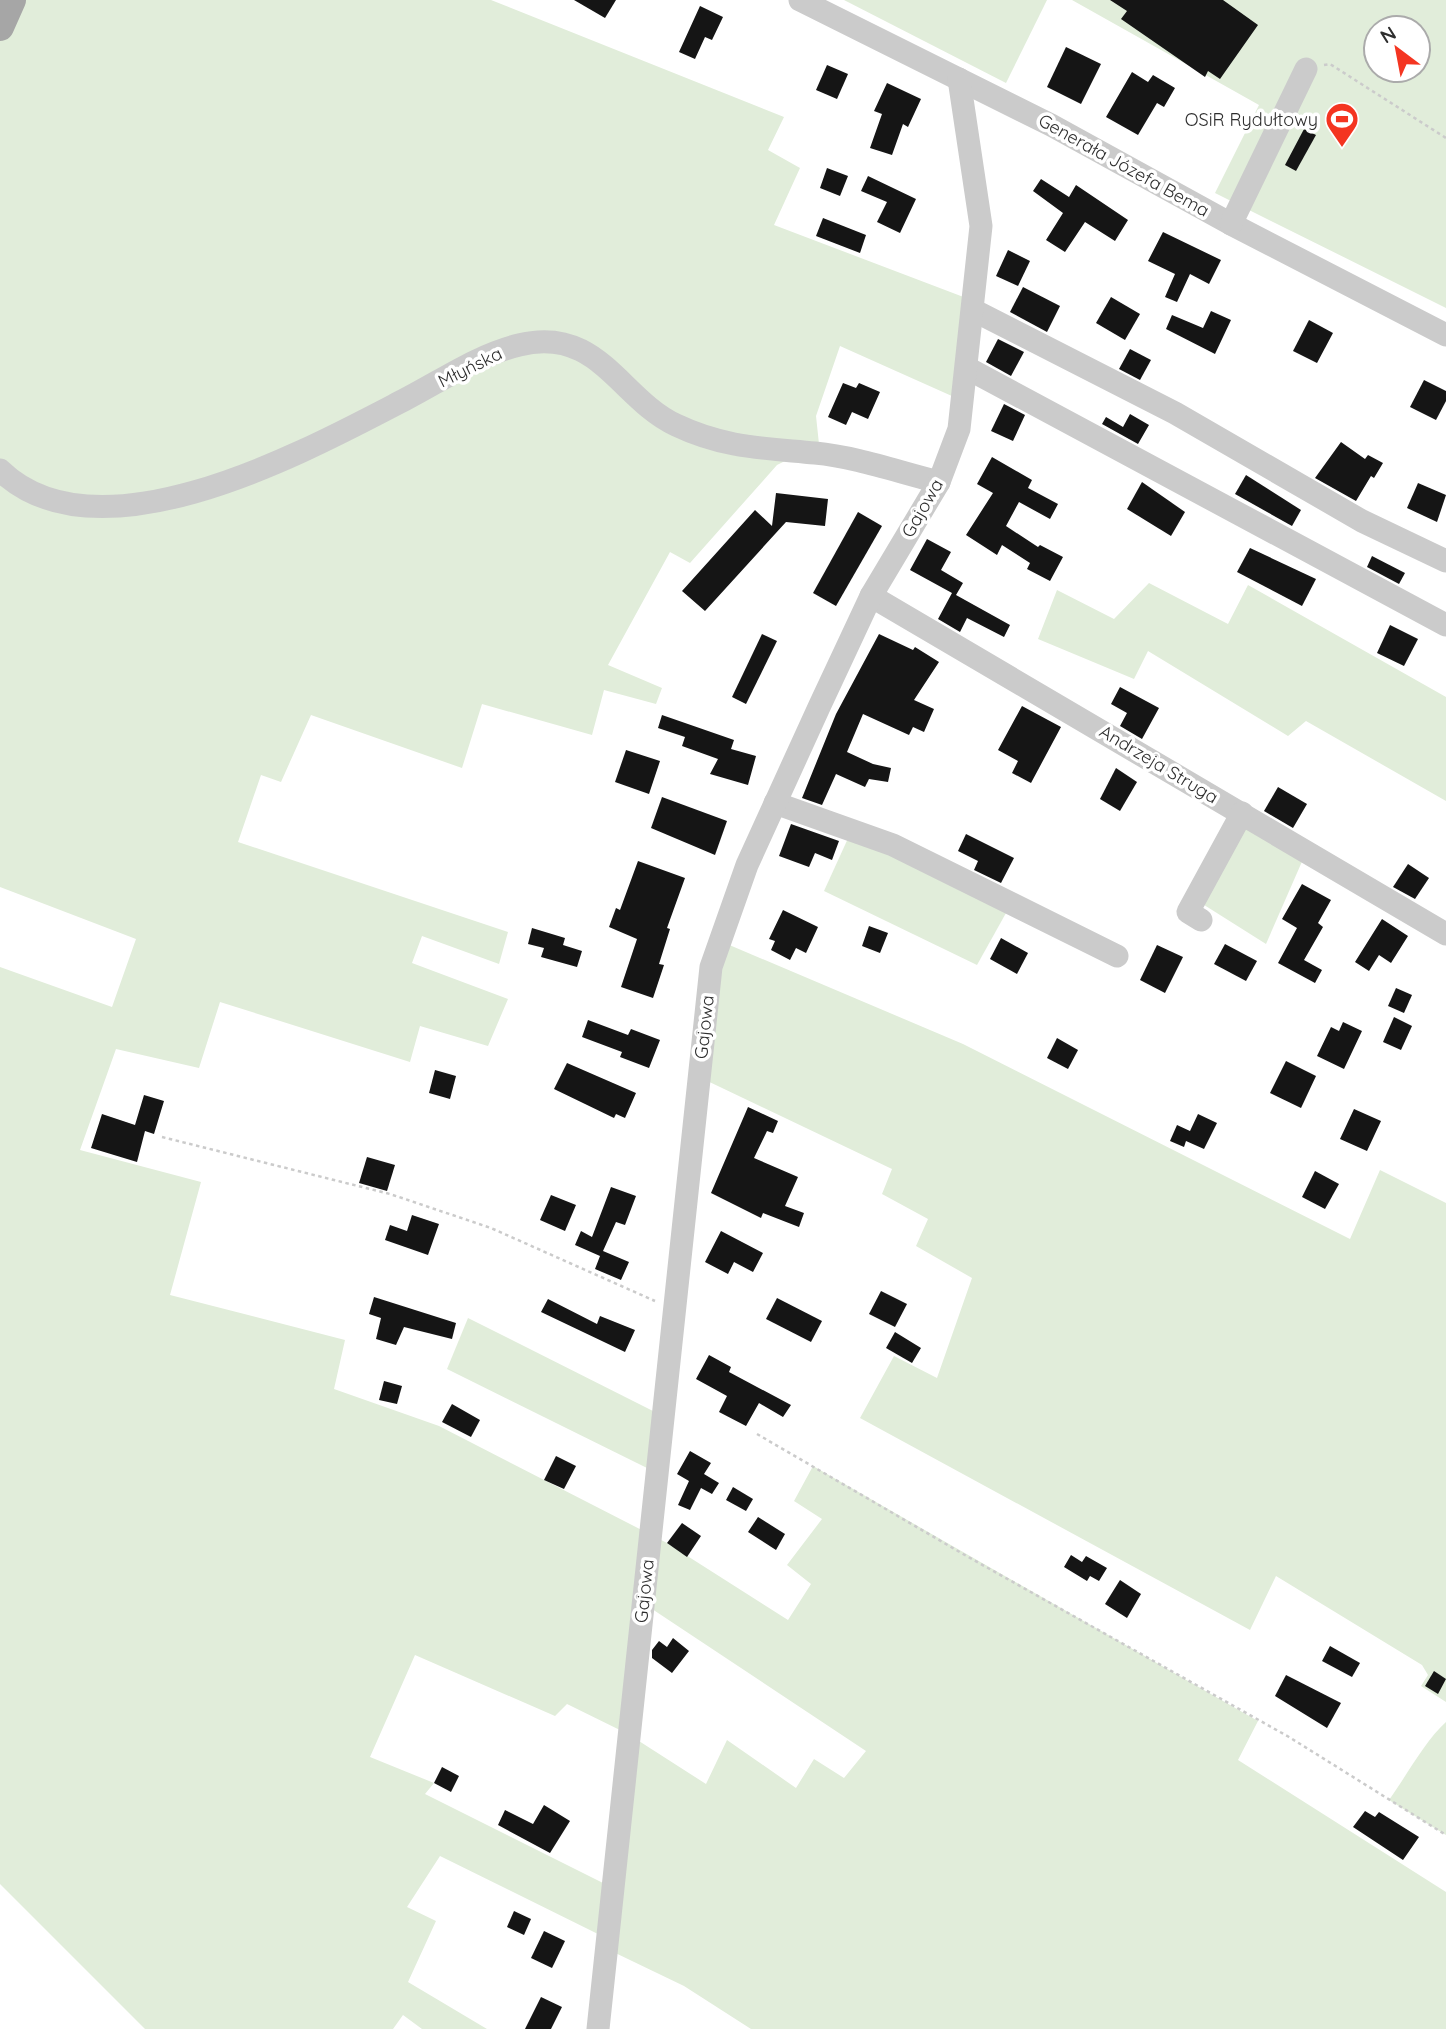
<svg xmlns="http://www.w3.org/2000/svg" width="1446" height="2029" viewBox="0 0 1446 2029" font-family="Quicksand,sans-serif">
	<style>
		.green { fill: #e1edda; fill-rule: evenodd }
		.building { fill: #151515 }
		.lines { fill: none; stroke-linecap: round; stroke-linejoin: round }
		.path { stroke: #cbcbcb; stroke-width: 2.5; stroke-dasharray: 3.5 3.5; stroke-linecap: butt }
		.minor { stroke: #cbcbcb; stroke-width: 23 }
		.major { stroke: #a6a6a6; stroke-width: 28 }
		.labels { text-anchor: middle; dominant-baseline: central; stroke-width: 7; stroke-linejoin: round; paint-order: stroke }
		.poi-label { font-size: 18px; fill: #2e2e2e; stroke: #fff; text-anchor: end }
		.street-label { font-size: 18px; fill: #2e2e2e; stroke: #fff }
	</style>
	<rect width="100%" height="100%" fill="#fff"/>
	<g class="green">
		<path d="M12,0H491L784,117L768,150L800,168L774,225L974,301L963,401L840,346L816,416L819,444L777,465L690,563L670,552L608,665L662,688L656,704L604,690L592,735L482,704L462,768L311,715L281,782L261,775L238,842L508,932L499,964L422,936L412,963L508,999L488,1046L420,1026L410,1062L220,1002L199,1068L116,1049L80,1150L201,1182L170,1295L345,1340L334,1389L439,1426L667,1543L788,1620L811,1584L787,1565L822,1519L794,1501L813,1466L1258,1721L1238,1760L1446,1892V2029H751L684,1986L605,1948L606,1938L440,1856L407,1907L436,1921L408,1982L487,2029H422L403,2015L393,2029H145L0,1884V967L112,1007L136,939L0,887V27ZM643,1603L866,1751L844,1778L814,1759L796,1788L727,1740L706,1784L628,1734ZM415,1655L555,1716L567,1704L628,1734L611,1887L425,1794L434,1783L370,1757Z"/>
		<path d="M844,0H1047L1006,83Z"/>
		<path d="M1072,0H1446V308L1215,193L1259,105ZM1376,28H1418V70H1376Z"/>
		<path d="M1149,583L1228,624L1248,585L1446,697V801L1306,721L1288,736L1148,651L1134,679L1038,639L1057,590L1114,619Z"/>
		<path d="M1244,824L1304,857L1266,944L1201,903Z"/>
		<path d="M850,834L1006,913L977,965L824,891Z"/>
		<path d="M720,941L963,1044L1350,1239L1380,1170L1446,1203V1702L1421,1686L1428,1675L1422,1665L1276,1576L1250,1630L860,1418L894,1356L937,1378L972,1278L916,1246L928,1219L882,1194L892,1169L699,1077Z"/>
		<path d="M468,1318L653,1411L647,1468L447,1369Z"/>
		<path d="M1446,1722V1835L1389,1800C1407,1775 1425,1741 1446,1722Z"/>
	</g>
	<g class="building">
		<path d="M574,0H616L605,18Z"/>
		<path d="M1110,0H1223L1258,25L1220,79L1208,71L1205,77L1121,19L1127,11Z"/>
		<path d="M700,6L723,17L712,40L705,37L695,59L679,52Z"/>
		<path d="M1066,47L1101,64L1081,104L1047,87Z"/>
		<path d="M827,65L848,74L837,99L816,90Z"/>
		<path d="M1132,72L1148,82L1153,75L1175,88L1164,107L1157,103L1138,135L1106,117Z"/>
		<path d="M887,83L921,99L908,127L903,124L892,155L870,148L882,114L874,111Z"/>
		<path d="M1304,129L1316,135L1296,171L1285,165Z"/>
		<path d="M827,168L848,176L840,196L820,188Z"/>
		<path d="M868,176L916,199L900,233L877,222L887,202L861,191Z"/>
		<path d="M1041,179L1069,197L1076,185L1128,220L1115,241L1085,222L1065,252L1046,240L1063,213L1033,191Z"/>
		<path d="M823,218L866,235L860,253L816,236Z"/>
		<path d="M1163,232L1221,260L1209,284L1190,274L1177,302L1165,297L1175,274L1148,261Z"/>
		<path d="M1008,250L1030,261L1018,286L996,276Z"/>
		<path d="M1023,287L1060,306L1047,332L1010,312Z"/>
		<path d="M1111,297L1140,314L1125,340L1096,323Z"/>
		<path d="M1211,311L1231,320L1215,354L1166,329L1172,315L1203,328Z"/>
		<path d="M1309,320L1333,333L1317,363L1293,351Z"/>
		<path d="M998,339L1024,352L1011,376L986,362Z"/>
		<path d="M1130,349L1151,360L1140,380L1119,369Z"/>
		<path d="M1424,380L1446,391V401L1436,420L1410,407Z"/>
		<path d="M843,383L856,388L859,383L880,392L868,419L852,412L846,425L828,417Z"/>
		<path d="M1004,404L1025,415L1013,441L991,431Z"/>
		<path d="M1130,414L1149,425L1138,444L1102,424L1106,417L1123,427Z"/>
		<path d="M1341,442L1365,459L1368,455L1383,463L1374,478L1371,476L1356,501L1315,478Z"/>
		<path d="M992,457L1032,480L1028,488L1058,504L1050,519L1019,502L1006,526L1038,547L1040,545L1063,557L1050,581L1027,569L1030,563L1002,545L997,555L966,535L993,493L977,484Z"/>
		<path d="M1246,475L1301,510L1292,526L1235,494Z"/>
		<path d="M1142,482L1185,512L1171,536L1127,509Z"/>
		<path d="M1418,483L1446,495L1437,522L1407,508Z"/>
		<path d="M776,493L828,499L825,526L786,522L705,611L682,591L755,510L772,526Z"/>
		<path d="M858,512L882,526L836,606L813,593Z"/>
		<path d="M927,539L951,552L941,570L963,583L956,595L1010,625L1004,637L967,618L960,632L938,619L952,593L910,570Z"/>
		<path d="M1250,548L1316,579L1302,606L1237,572Z"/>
		<path d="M1372,556L1405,573L1399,584L1367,567Z"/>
		<path d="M1390,625L1418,639L1404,666L1377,653Z"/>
		<path d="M762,634L777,641L746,704L732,697Z"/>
		<path d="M879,634L913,650L915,647L939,662L914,700L934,709L924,732L913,727L909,735L863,714L847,752L873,764L891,768L888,782L869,779L865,787L836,774L822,805L802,798L836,714Z"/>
		<path d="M1120,687L1159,708L1142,739L1120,726L1127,713L1111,704Z"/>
		<path d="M1022,706L1061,727L1031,783L1012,773L1018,761L998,750Z"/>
		<path d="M662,715L734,740L731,749L756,756L748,785L710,774L718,759L682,746L685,737L658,728Z"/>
		<path d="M626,750L660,761L649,794L615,782Z"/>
		<path d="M1116,768L1137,782L1120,811L1100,799Z"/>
		<path d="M1278,787L1307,804L1293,828L1264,811Z"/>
		<path d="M662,797L727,821L715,855L651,828Z"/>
		<path d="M791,824L839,841L832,860L815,853L809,867L779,856Z"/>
		<path d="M966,834L1014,858L1001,883L974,870L978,861L958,851Z"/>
		<path d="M638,861L685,878L667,928L670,929L659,964L664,965L653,998L621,987L637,939L609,927L616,908L620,910Z"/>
		<path d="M1408,864L1429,878L1415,899L1393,887Z"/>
		<path d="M1302,884L1331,900L1318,923L1323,927L1304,960L1322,970L1315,983L1278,963L1297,928L1282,919Z"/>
		<path d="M783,910L818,927L806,953L796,948L790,960L771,950L775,941L769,939Z"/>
		<path d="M1382,919L1408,936L1391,963L1379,955L1369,971L1355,962Z"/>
		<path d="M869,926L888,933L880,953L862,946Z"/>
		<path d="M532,928L565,938L563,945L582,951L577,967L541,957L544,948L528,944Z"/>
		<path d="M1001,938L1028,953L1017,974L990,959Z"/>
		<path d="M1225,944L1257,961L1246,981L1214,964Z"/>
		<path d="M1157,945L1183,957L1165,993L1140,980Z"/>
		<path d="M1396,988L1412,995L1404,1013L1388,1006Z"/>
		<path d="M1394,1017L1412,1026L1401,1050L1383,1042Z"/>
		<path d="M588,1020L628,1035L631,1029L660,1040L649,1068L620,1057L622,1052L582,1037Z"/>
		<path d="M1343,1022L1362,1031L1344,1069L1317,1056L1331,1027L1339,1031Z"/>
		<path d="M1057,1038L1078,1050L1068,1069L1047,1058Z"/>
		<path d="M1286,1061L1316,1076L1301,1108L1270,1093Z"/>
		<path d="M567,1063L636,1093L625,1118L616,1114L614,1118L554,1089Z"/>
		<path d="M435,1070L456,1076L450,1099L429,1093Z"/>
		<path d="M144,1095L164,1101L154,1134L145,1131L137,1162L91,1148L102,1114L135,1125Z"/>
		<path d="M748,1107L778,1121L773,1133L767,1131L754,1158L798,1177L785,1206L804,1213L799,1227L763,1213L761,1218L711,1193Z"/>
		<path d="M1354,1109L1381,1121L1367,1151L1340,1139Z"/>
		<path d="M1198,1114L1217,1123L1204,1149L1186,1141L1184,1147L1170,1141L1177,1125L1190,1131Z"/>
		<path d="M367,1157L395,1165L387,1191L359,1183Z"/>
		<path d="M1315,1171L1339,1184L1325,1209L1302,1197Z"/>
		<path d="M611,1187L636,1196L625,1225L616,1222L603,1251L629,1262L621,1280L595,1269L600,1256L575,1245L581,1231L592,1237Z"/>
		<path d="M551,1195L576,1205L565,1231L540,1220Z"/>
		<path d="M412,1215L439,1224L428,1255L385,1240L390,1225L407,1231Z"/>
		<path d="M721,1231L763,1253L753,1272L734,1262L728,1274L705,1262Z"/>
		<path d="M881,1291L907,1304L895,1327L869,1314Z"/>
		<path d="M374,1297L456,1323L452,1339L404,1327L396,1345L376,1339L381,1318L369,1314Z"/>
		<path d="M777,1298L822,1321L811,1342L766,1319Z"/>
		<path d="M548,1299L597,1324L600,1316L635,1330L625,1352L541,1312Z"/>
		<path d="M895,1332L921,1348L912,1363L886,1348Z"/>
		<path d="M709,1355L731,1367L729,1372L791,1405L783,1417L759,1403L746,1426L719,1412L727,1396L696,1379Z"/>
		<path d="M384,1381L402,1386L397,1404L379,1400Z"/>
		<path d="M452,1404L480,1420L471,1437L442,1422Z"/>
		<path d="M690,1451L711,1463L704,1474L719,1483L712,1494L701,1488L690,1510L678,1505L689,1481L677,1474Z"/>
		<path d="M556,1456L576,1466L564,1489L544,1480Z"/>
		<path d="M733,1487L753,1499L746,1511L726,1500Z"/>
		<path d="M758,1517L785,1534L776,1550L748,1532Z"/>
		<path d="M682,1523L701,1536L687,1557L667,1543Z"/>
		<path d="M1071,1555L1082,1562L1086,1556L1107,1568L1099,1581L1090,1576L1087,1581L1064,1567Z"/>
		<path d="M1120,1580L1141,1594L1127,1618L1105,1604Z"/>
		<path d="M673,1638L689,1651L672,1673L652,1658V1650L659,1641L667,1647Z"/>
		<path d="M1330,1646L1360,1663L1352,1677L1322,1661Z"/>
		<path d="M1434,1671L1446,1679L1438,1694L1425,1686Z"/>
		<path d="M1286,1675L1341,1703L1327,1728L1275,1696Z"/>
		<path d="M442,1767L459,1776L451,1792L434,1783Z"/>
		<path d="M544,1805L570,1821L550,1853L498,1825L505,1810L533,1824Z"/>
		<path d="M1365,1811L1375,1817L1379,1812L1419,1837L1403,1860L1353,1827Z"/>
		<path d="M514,1911L531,1919L524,1935L507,1927Z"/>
		<path d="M544,1931L565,1941L552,1968L531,1958Z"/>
		<path d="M541,1997L562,2007L551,2029H525Z"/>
	</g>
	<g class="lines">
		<g class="path">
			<path d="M1324,65L1330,64L1446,138"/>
			<path d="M162,1137L390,1194L491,1228L655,1301"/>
			<path d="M757,1434L963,1554L1289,1737L1446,1835"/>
		</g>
		<g class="minor">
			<path d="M800,0L1051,125L1231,224L1446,335"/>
			<path d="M1231,224L1306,69"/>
			<path d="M973,310L1175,413L1362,521L1446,561"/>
			<path d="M967,368L1446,625"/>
			<path d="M0,470C98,565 306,451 404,400C441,381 478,355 519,345C598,325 620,399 676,425C724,448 764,448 815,453C857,457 898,472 939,482"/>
			<path d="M871,596L1446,934"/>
			<path d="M775,803L893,845L1117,956"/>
			<path d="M1201,920L1188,912L1242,813"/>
			<path d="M598,2029L711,967L747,865L820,705L871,596L939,482L959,429L981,226L959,79"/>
		</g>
		<path class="major" d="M0,27L12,0"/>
	</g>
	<defs>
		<symbol id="stadium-pin" viewBox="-11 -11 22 30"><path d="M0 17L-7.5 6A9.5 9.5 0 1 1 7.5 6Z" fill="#f43521" stroke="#fff"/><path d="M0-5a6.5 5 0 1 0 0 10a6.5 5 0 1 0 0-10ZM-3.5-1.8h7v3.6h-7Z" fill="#fff"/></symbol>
	</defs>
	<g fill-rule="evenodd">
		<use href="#stadium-pin" x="1323" y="100" width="38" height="52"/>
	</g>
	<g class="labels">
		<g class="poi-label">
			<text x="1318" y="119">OSiR Rydułtowy</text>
		</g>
		<g class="street-label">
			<text transform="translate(1124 165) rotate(29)">Generała Józefa Bema</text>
			<text transform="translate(470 367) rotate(-26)">Młyńska</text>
			<text transform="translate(922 508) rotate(-60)">Gajowa</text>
			<text transform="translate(1159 764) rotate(31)">Andrzeja Struga</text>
			<text transform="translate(704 1027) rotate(-84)">Gajowa</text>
			<text transform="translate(644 1591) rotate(-84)">Gajowa</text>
		</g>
	</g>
	<g transform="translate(1397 49) rotate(328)"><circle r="33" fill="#ffffff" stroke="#ababab" stroke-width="2"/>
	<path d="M0-5L12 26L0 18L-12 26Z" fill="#f43521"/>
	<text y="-10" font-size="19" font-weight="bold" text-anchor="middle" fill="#2e2e2e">N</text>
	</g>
</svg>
